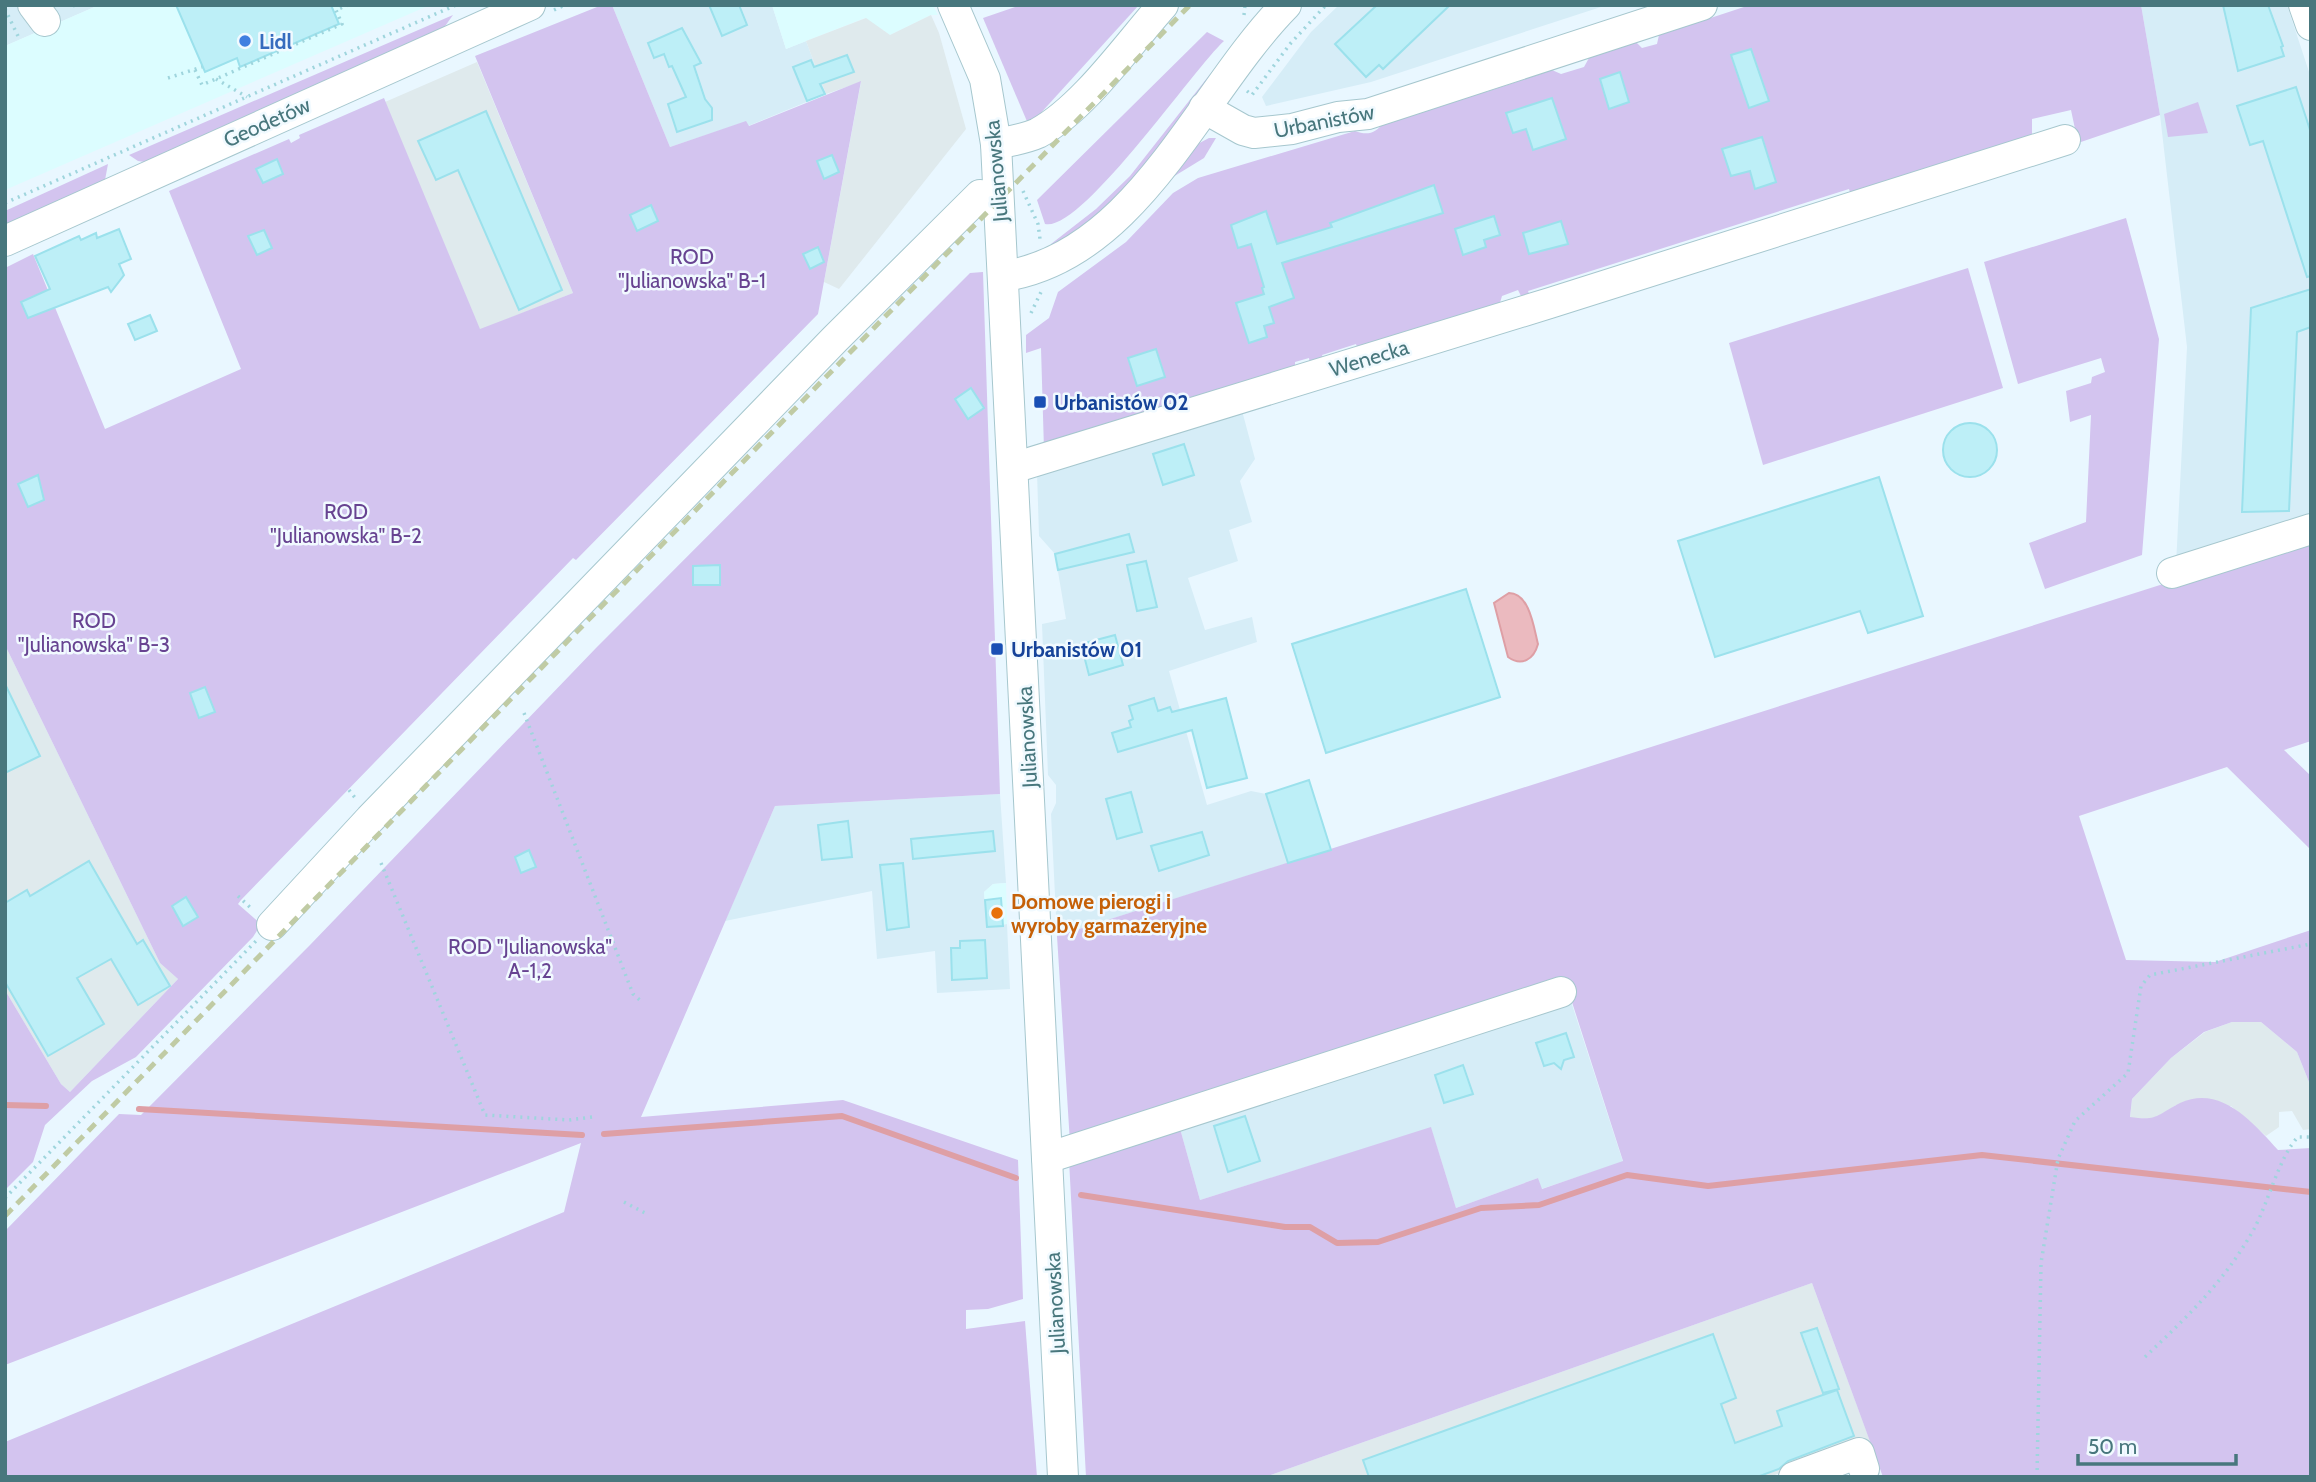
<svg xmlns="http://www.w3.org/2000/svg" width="2316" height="1482" viewBox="0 0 2316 1482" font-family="Cabin,sans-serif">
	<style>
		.residential { fill: #d6edf7 }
		.commercial { fill: #dcfdff }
		.industrial { fill: #dfeaed }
		.green { fill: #d3c4ef }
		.water { fill: #ebbabf; stroke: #de9fa5; stroke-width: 2 }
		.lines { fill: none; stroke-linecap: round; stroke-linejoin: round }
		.stream { stroke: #de9fa5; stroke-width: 6 }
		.building { fill: #bdeff7; stroke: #9be1ec; stroke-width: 2 }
		.minor-casing { stroke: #a6c7ce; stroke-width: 32 }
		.path { stroke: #9fd5dd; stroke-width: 3.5; stroke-dasharray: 2 5; stroke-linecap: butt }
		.minor { stroke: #fff; stroke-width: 30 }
		.rail { stroke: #c0cba4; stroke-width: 5; stroke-dasharray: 10 7; stroke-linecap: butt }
		.shop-dot { fill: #3f7fe0; stroke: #f1faff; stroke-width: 2.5 }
		.transit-dot { fill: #1a4fb4; stroke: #f1faff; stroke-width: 2.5 }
		.food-dot { fill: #e8710a; stroke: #f1faff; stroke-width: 2.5 }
		.labels { text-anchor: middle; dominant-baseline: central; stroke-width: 5; stroke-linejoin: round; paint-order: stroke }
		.shop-label { font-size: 21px; font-weight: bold; fill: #366cbe; stroke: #f1faff; text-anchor: start }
		.street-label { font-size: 21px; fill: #48777d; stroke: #f1faff }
		.park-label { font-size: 21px; fill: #674391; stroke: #f1faff }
		.transit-label { font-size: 21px; font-weight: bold; fill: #164399; stroke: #f1faff; text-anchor: start }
		.food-label { font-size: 21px; font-weight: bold; fill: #c56008; stroke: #f1faff; text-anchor: start }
	</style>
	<rect width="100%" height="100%" fill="#e9f7ff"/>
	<g class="residential">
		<path d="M5,5H99L5,46Z"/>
		<path d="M612,5H772L786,49L806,41L826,94L748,126L745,122L670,147Z"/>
		<path d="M1339,5H1607L1371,82L1266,106L1262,97L1311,32Z"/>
		<path d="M2141,5H2287L2311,78V521L2176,565L2187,347L2160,115Z"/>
		<path d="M1241,407L1255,459L1240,481L1252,522L1229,530L1238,561L1188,578L1205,630L1252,617L1257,642L1169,671L1207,805L1251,791L1266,794L1288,863L1057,936L1051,814L1056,803V785L1048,775L1042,624L1066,619L1055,554L1039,536L1037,472Z"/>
		<path d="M1000,794L1006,883L993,884L984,892L987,927L1007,924L1010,989L937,993L935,951L877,959L872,891L725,921L775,806Z"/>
		<path d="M1565,983L1623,1162L1541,1189L1538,1178L1456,1208L1431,1128L1200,1200L1179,1125Z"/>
	</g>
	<g class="commercial">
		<path d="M99,5H430L5,190V46Z"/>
		<path d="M772,5H933L938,15H931L890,35L865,18L786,49Z"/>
		<path d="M1006,883L1007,924L987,927L984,892L993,884Z"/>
	</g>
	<g class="industrial">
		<path d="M931,15L939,33L966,129L839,289L824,282L861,82L826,94L806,41L866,18L890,35Z"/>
		<path d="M477,62L573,293L480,330L385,102Z"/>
		<path d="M5,645L160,963L178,979L70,1092L61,1084L5,990Z"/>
		<path d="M2232,1022H2261L2297,1052L2311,1087V1129L2303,1130L2292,1111L2279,1112V1127L2266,1136L2231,1106L2176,1105L2156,1119L2130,1118L2132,1099L2171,1058L2205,1032Z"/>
		<path d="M1812,1283L1870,1441L1769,1477H1265Z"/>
	</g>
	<g class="green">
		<path d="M602,5H612L670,147L746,121L749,126L861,81L818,314L576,560L573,558L241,900L238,904L261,924L253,937L136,1057L92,1081L45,1125L33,1162L5,1190V990L61,1084L70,1092L178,979L160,963L5,645V268L33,254L105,429L241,369L169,191L289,139L291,143L300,138L299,135L384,98L480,329L573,293L475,56Z"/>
		<path d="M1021,5H1139L1029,126L983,18Z"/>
		<path d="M1750,5H2141L2160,115L2078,143L2071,110L2032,119V140L1853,203L1849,189L1528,291L1530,296L1522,298L1518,290L1502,296L1499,306L1358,350L1356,344L1322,355L1324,361L1310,365L1309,358L1295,362V370L1044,450L1041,348L1026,353V335L1049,318L1058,292L1126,242L1173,193L1198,178L1355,131C1368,136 1376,133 1384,122L1482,90L1486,92L1552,70L1561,74L1584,67L1589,58L1636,42L1642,48L1657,44L1659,35Z"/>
		<path d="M453,15L443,29L151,163L138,161L129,155Z"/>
		<path d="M1207,32L1224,41C1194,68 1081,233 1045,224L1037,200Z"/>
		<path d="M1211,73C1168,142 1120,202 1053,249L1051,244L1096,209L1130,176Z"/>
		<path d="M2198,102L2208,133L2168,137L2164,114Z"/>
		<path d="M1209,138H1216L1204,158L1168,180L1194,146Z"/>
		<path d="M108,164L105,180L5,229V211Z"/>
		<path d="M2126,218L2159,339L2142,555L2045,589L2029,543L2086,522L2091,415L2070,422L2066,391L2091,383L2092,377L2105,372L2101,358L2018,384L1984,262Z"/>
		<path d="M1968,268L2003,388L1763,465L1729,343Z"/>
		<path d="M983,272L1000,794L775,806L641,1117L843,1100L1018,1160L1023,1299L988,1309L966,1310V1329L1025,1321L1037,1477H5V1442L564,1212L581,1143L5,1365V1231L119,1114L141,1115L310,945L596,648L970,273Z"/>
		<path d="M2311,537V741L2284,750L2311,776V850L2227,767L2079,816L2126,960L2215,962L2311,930V1087L2297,1052L2261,1022H2232L2204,1032L2171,1058L2132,1099L2130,1117C2159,1121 2156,1115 2180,1103C2220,1084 2253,1122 2278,1150L2311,1148V1477H1883L1812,1283L1265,1477H1086L1069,1160L1179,1125L1200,1200L1431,1127L1456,1208L1538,1178L1542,1189L1623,1161L1571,999L1070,1143L1057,936Z"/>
	</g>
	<path class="water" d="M1509,593C1530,593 1534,629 1538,644C1534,659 1522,667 1508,657L1494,603Z"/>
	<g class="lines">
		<g class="stream">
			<path d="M5,1105L46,1106"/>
			<path d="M139,1109L582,1135"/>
			<path d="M604,1134L842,1116L1016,1178"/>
			<path d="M1081,1195L1285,1227H1310L1337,1243L1378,1242L1481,1208L1539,1205L1627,1175L1708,1186L1982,1155L2311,1192"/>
		</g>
	</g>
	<g class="building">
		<path d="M176,5H331L339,24L240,67L237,58L205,72Z"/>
		<path d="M709,5H739L747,25L722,36Z"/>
		<path d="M1377,5H1450L1383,69L1379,65L1366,77L1335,44Z"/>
		<path d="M2223,5H2268L2283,46L2281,47L2284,56L2238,71Z"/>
		<path d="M682,28L701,63L694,66L705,99L712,108V120L677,132L668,104L686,97L672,66L669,67L664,54L654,58L648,43Z"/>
		<path d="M1751,49L1769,101L1749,108L1731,55Z"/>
		<path d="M847,55L854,72L820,84L825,94L807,101L793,67L811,60L814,67Z"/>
		<path d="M1620,72L1629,102L1609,109L1600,79Z"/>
		<path d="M2296,87L2311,133V276L2307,277L2263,141L2250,145L2237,106Z"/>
		<path d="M1552,98L1566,139L1533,150L1526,129L1513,133L1506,113Z"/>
		<path d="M486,111L562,290L519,310L458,170L436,180L418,141Z"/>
		<path d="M1762,137L1776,182L1755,189L1750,171L1731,176L1722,149Z"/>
		<path d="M832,155L839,172L824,179L817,161Z"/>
		<path d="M277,159L283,174L263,183L256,169Z"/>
		<path d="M1434,185L1443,213L1282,263L1294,298L1269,307L1274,323L1264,326L1267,337L1249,343L1236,303L1264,294L1262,288L1264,287L1251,244L1238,248L1231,225L1266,211L1277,244L1332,227L1330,223Z"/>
		<path d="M651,205L658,221L637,231L630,215Z"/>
		<path d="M1494,216L1500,235L1484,240L1486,247L1463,255L1455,229Z"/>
		<path d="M1561,221L1568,244L1529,254L1523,233Z"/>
		<path d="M119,229L131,259L119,264L124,275L111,292L108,287L28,318L21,302L50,289L35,256L79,236L81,240L96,233L97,238Z"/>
		<path d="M264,230L272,248L257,255L248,236Z"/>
		<path d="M818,247L824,262L810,269L803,254Z"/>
		<path d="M2311,289V327L2297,332L2289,511L2242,512L2251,308Z"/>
		<path d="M150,315L157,331L135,340L128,324Z"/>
		<path d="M1156,349L1165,377L1137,386L1128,358Z"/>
		<path d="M971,388L984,408L968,419L955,399Z"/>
		<circle cx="1970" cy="450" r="27"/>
		<path d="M1184,444L1194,475L1163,485L1153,454Z"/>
		<path d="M38,475L44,500L28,507L18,484Z"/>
		<path d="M1879,477L1923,616L1868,633L1860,611L1715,657L1678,541Z"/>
		<path d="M1129,534L1134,552L1058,570L1055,554Z"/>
		<path d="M1146,561L1157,607L1137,611L1127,565Z"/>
		<path d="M720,565V585H693V566Z"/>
		<path d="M1466,589L1500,697L1326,753L1292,644Z"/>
		<path d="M1115,635L1123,665L1089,675L1081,644Z"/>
		<path d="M5,684L40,756L5,773Z"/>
		<path d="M205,687L215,712L199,718L190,693Z"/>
		<path d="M1154,698L1158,711L1170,707L1172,712L1226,698L1247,778L1207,788L1192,730L1118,752L1112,733L1131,727L1129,721L1133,719L1129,706Z"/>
		<path d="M1309,780L1331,850L1288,863L1266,794Z"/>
		<path d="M1131,792L1142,832L1117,839L1106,799Z"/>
		<path d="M848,821L852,857L822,860L818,825Z"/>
		<path d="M993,831L995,851L913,859L911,839Z"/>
		<path d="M1202,832L1209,855L1159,871L1151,846Z"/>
		<path d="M529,850L536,867L521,873L515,857Z"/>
		<path d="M89,861L137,944L143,940L170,986L138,1005L111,959L77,978L104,1024L48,1056L5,982V903L27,890L30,896Z"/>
		<path d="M903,863L909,927L887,930L880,865Z"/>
		<path d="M186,897L198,917L183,926L172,906Z"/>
		<path d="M1001,898L1003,926L987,927L985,900Z"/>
		<path d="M985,940L987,978L952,980L951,948H960V941Z"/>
		<path d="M1566,1033L1574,1057L1564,1060L1561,1069L1554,1063L1544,1066L1536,1043Z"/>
		<path d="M1463,1065L1473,1094L1444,1103L1435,1075Z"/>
		<path d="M1245,1116L1260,1161L1228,1172L1214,1126Z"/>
		<path d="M1817,1328L1839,1389L1823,1393L1801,1333Z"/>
		<path d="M1713,1334L1736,1398L1721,1404L1735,1443L1782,1426L1777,1411L1837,1390L1854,1436L1788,1461L1779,1469L1757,1477H1369L1363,1460Z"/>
	</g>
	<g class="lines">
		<defs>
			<g id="minor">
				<path d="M33,5L45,21"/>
				<path d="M953,5L985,79L996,144L1063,1477"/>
				<path d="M2304,5L2311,25"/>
				<path d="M1204,108L1243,130L1254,133L1292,129L1338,117L1368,114L1702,5"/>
				<path d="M996,144C1010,141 1025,139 1038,133C1084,108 1128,44 1163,5"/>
				<path d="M5,241L530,5"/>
				<path d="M1005,276C1138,255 1200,92 1286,5"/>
				<path d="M1013,468L1550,303L2065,140"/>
				<path d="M2172,573L2311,529"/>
				<path d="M272,925L370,819L835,339L980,195"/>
				<path d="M1047,1158L1561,992"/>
				<path d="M1794,1477L1859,1453L1864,1469"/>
			</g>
		</defs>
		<use href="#minor" class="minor-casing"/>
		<g class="path">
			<path d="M74,5L77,9"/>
			<path d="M5,9L18,36"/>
			<path d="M554,10L565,5"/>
			<path d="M1244,15L1245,5"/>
			<path d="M195,70L202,85L342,24L336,10L348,5"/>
			<path d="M168,78L202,67"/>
			<path d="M216,79L247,97"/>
			<path d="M1247,91L1252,95L1290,44L1326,5"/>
			<path d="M1023,191L1038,224L1040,239"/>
			<path d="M5,203L456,5"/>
			<path d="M1031,313L1041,292"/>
			<path d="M524,713L633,994L642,1002"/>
			<path d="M349,790L356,799"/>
			<path d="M381,863L485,1115L569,1120L592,1117"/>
			<path d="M238,896L253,910"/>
			<path d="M5,1198L256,941"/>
			<path d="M624,1202L645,1213"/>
			<path d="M2145,1357C2189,1315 2224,1282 2254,1229C2268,1203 2280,1155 2298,1137H2311"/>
			<path d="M2037,1477L2041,1263L2058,1159L2075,1121L2128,1073L2141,986L2150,975L2311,944"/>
		</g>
		<use href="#minor" class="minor"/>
		<path class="rail" d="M5,1216L1190,5"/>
	</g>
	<circle class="shop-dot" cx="245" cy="41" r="7"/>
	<g class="transit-dot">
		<rect x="1033" y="395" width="14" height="14" rx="3.5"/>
		<rect x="990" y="642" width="14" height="14" rx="3.5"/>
	</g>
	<circle class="food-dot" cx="997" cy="913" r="7"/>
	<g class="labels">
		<g class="shop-label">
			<text x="259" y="41">Lidl</text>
		</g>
		<g class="street-label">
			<text transform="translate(1324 121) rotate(-11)">Urbanistów</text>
			<text transform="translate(267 122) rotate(-24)">Geodetów</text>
			<text transform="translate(996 171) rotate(-95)">Julianowska</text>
			<text transform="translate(1369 358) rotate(-17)">Wenecka</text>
			<text transform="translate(1027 737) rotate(-93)">Julianowska</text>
			<text transform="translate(1055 1303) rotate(-93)">Julianowska</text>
		</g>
		<g class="park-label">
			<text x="692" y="256">ROD<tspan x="692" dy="24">"Julianowska" B-1</tspan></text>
			<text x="346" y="511">ROD<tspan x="346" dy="24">"Julianowska" B-2</tspan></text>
			<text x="94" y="620">ROD<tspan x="94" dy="24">"Julianowska" B-3</tspan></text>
			<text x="530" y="946">ROD "Julianowska"<tspan x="530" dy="24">A-1,2</tspan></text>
		</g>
		<g class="transit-label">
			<text x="1054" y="402">Urbanistów 02</text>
			<text x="1011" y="649">Urbanistów 01</text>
		</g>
		<g class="food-label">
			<text x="1011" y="901">Domowe pierogi i<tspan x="1011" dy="24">wyroby garmażeryjne</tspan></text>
		</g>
	</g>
	<rect width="2316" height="1482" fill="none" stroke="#48777d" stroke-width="14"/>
	<path d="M2078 1454v10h158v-10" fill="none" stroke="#48777d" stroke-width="3.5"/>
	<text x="2088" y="1454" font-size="21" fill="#48777d" stroke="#f1faff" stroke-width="5" paint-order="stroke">50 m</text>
</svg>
